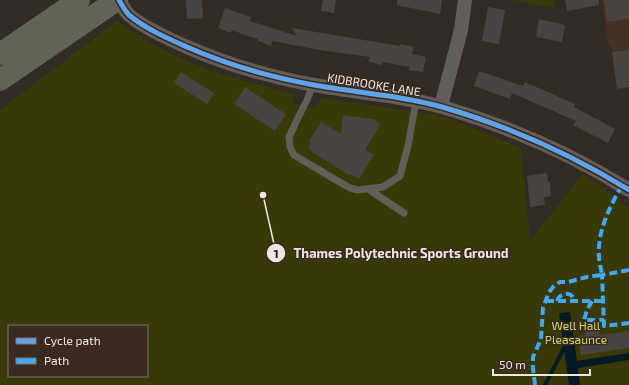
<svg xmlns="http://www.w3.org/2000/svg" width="629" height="385" viewBox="0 0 629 385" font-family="'Exo 2',sans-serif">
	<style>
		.built { fill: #423122 }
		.green { fill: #383906; fill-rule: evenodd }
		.water { fill: #041923 }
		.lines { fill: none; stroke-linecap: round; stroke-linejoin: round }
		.stream { stroke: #041923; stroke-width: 4 }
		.building { fill: #484240 }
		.lane { stroke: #635d58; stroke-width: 7 }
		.street { stroke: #635d58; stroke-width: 14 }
		.highway { stroke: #606355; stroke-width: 22 }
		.quiet { stroke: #3fa9f5; stroke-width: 4; stroke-dasharray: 8 4; stroke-linecap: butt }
		.cycleway-casing { stroke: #382a1e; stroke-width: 8 }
		.cycleway { stroke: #60a3ed; stroke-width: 5 }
		.labels { text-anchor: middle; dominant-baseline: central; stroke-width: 3; stroke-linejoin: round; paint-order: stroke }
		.street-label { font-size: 12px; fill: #f0e6df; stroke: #382a1e }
		.park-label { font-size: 12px; fill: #cfd768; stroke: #382a1e }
		.leader { fill: none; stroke: #f0e6df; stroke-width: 1.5 }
		.callout-dot { fill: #f0e6df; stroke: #382a1e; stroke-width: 1.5 }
		.mark-label { font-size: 12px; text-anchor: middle; font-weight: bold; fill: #111 }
		.callout-label { font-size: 13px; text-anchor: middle; font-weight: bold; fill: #f0e6df; stroke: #382a1e; stroke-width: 3; stroke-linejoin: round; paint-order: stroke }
	</style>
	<rect width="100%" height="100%" fill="#322b24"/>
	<path class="built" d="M602,0H629V87L625,66L608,44Z"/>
	<g class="green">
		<path d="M512,0H554L555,4L553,8Z"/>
		<path d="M117,21C143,39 171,55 200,66C230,78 262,86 293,94V103L312,108L323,98L442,116L521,148L530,241L583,174L629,207V385H0V110ZM9,326H147V376H9Z"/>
	</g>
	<path class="water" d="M570,312L577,361L629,353V360L578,368L580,385H569L559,313Z"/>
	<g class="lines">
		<path class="stream" d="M545,385L564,348H568"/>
	</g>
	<g class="building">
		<path d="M186,0H202L203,18L187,19Z"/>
		<path d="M323,0H336L334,13L321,11Z"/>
		<path d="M397,0H442L440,14L397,5Z"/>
		<path d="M565,0H599V5L567,11Z"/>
		<path d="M604,0H629V19L607,22Z"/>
		<path d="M488,7L505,10L499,44L482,41Z"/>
		<path d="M225,8L251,17L250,21L297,36L292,28L400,46V44L414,47L412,54L426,57L423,72L409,70L410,67L383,62L382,65L369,62L370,57L320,50L272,41L271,46L258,41V39L245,35L232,30L231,33L218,28Z"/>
		<path d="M539,19L565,25L562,42L536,37Z"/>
		<path d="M629,50V87L617,89L612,52Z"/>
		<path d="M479,71L523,86L525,82L575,104L574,107L615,129L608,143L573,125L576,121L512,93L510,99L474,86Z"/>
		<path d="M181,72L214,93L207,104L174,83Z"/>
		<path d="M245,87L286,114L275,131L234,104Z"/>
		<path d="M343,115L373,119L381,124L365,150L374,155L359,179L350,174L349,175L310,151L311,150L308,148L311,143L309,141L321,122L341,134Z"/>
		<path d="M547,173L548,182H550L551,196L544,197L545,205L530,207L527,176Z"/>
		<path d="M600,323V335L629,331V348L581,355L578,336L585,335V324Z"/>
	</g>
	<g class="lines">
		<g class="lane">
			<path d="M313,85L307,100L297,120L289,137L290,147L294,155L336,180L350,188L358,190L383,187L400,176L408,146L416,101"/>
			<path d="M368,189L404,213"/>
		</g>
		<g class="street">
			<path d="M119,0C122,5 125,11 129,15C144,28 169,39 187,47C228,65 270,77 314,85C339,89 364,93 389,96C407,99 425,102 442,107C508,126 571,154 629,190"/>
			<path d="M441,106L461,30L465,0"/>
		</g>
		<g class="highway">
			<path d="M0,54L79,0"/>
			<path d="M0,80L117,0"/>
		</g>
		<g class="quiet">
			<path d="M629,270L602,275L604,326L629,323"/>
			<path d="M546,301H603"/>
			<path d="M557,301C560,292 572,291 575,301"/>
			<path d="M592,301L587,310L584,320H604"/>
			<path d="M535,385L533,368V357L541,339L543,308L549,292L554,286L560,282H568L587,277L602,275C601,268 599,262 599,256C597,233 610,205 622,186"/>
		</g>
		<defs>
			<path id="cycleway" d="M119,0C122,5 125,11 129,15C144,28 169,39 187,47C228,65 270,77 314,85C339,89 364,93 389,96C407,99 425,102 442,107C508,126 571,154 629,190"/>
		</defs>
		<use href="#cycleway" class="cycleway-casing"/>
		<use href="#cycleway" class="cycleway"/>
	</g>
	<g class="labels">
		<g class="street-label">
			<text transform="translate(374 84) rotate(9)">KIDBROOKE LANE</text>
		</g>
		<g class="park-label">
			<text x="576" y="325">Well Hall<tspan x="576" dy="14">Pleasaunce</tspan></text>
		</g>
	</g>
	<path class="leader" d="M263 195L276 253"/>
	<g class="callout-dot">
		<circle cx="263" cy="195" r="4"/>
		<circle cx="276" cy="253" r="10"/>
	</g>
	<g class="mark-label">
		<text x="276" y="258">1</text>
	</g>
	<g class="callout-label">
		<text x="401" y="258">Thames Polytechnic Sports Ground</text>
	</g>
	<rect x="8" y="325" width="140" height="52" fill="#382a1e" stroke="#82756b"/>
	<rect x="16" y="338" width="20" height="6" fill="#60a3ed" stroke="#82756b"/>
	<text x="44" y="345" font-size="12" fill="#f0e6df">Cycle path</text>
	<rect x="16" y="358" width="20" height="6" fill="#3fa9f5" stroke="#82756b"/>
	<text x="44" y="365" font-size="12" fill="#f0e6df">Path</text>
	<path d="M493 369v6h97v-6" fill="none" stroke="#f0e6df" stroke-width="2"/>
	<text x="499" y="369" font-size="12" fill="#f0e6df" stroke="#382a1e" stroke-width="3" paint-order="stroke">50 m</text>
</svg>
